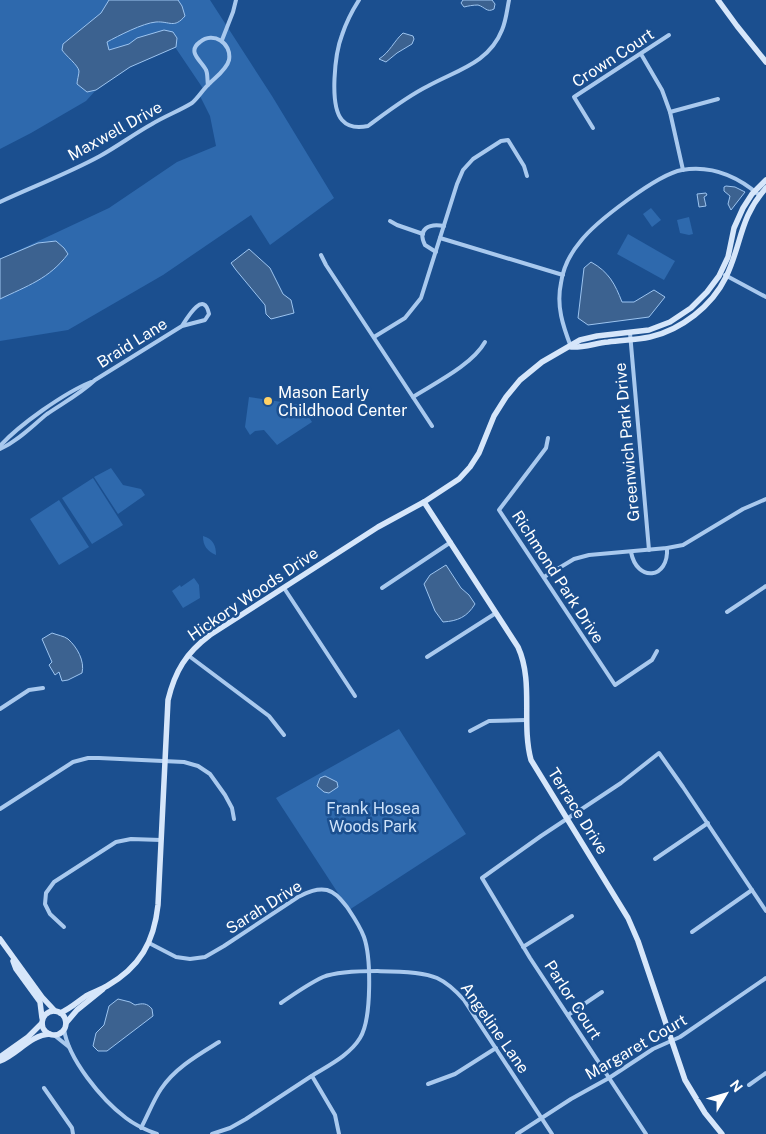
<svg xmlns="http://www.w3.org/2000/svg" width="766" height="1134" viewBox="0 0 766 1134" font-family="'Public Sans',sans-serif">
	<style>
		.green { fill: #2e69ad }
		.water { fill: #3c6290; stroke: #9cc4f0 }
		.lines { fill: none; stroke-linecap: round; stroke-linejoin: round }
		.street { stroke: #a9c9ee; stroke-width: 4 }
		.secondary { stroke: #d6e6fa; stroke-width: 5.5 }
		.poi-dot { fill: #ffd166; stroke: #1b4f8f; stroke-width: 2 }
		.labels { text-anchor: middle; dominant-baseline: central; stroke-width: 5; stroke-linejoin: round; paint-order: stroke }
		.street-label { font-size: 16px; fill: #fff; stroke: #1b4f8f }
		.poi-label { font-size: 16px; fill: #fff; stroke: #1b4f8f; text-anchor: start }
		.park-label { font-size: 16px; fill: #cfe3fa; stroke: #1b4f8f }
	</style>
	<rect width="100%" height="100%" fill="#1b4f8f"/>
	<g class="green">
		<path d="M0,0H210L272,96L334,198L270,245L251,215L163,275L68,330L0,341V259L109,208L177,162L216,146L210,116L200,96L204,90L175,47L130,67L96,90L86,101L31,133L0,149Z"/>
		<path d="M651,208L661,220L652,227L643,214Z"/>
		<path d="M689,217L693,234L689,235L680,233L677,220Z"/>
		<path d="M628,234L675,261L664,280L617,254Z"/>
		<path d="M249,397L301,405L312,422L277,445L264,430L255,431L250,435L245,427Z"/>
		<path d="M111,468L123,485L141,489L145,495L118,514L94,477Z"/>
		<path d="M93,478L123,525L92,544L62,498Z"/>
		<path d="M59,500L89,547L59,565L30,519Z"/>
		<path d="M203,536C213,539 216,545 216,555C207,551 203,546 203,536Z"/>
		<path d="M194,578L199,585L200,598L183,608L172,591L180,585L181,587Z"/>
		<path d="M399,729L466,834L349,910L276,798Z"/>
	</g>
	<g class="water">
		<path d="M109,0H178L182,6L185,16C174,29 170,21 156,22C143,23 118,36 107,42L109,50L129,44L137,38L164,30L173,32L177,38L176,47L130,67L96,90L87,92L77,84C77,81 79,74 79,71C78,65 66,56 62,50L63,44L101,13Z"/>
		<path d="M463,0H492L495,4L494,9C487,13 485,7 478,5C473,5 468,6 464,7L461,3Z"/>
		<path d="M403,33L413,36L414,39L412,44L397,53L386,62L379,59C390,52 394,41 403,33Z"/>
		<path d="M726,186L735,187L745,192L731,210L728,204L730,196L724,191V187Z"/>
		<path d="M706,193L707,195L704,197L706,206L699,207L697,194Z"/>
		<path d="M56,241L64,248L68,254C49,279 27,286 0,299V259L38,243Z"/>
		<path d="M249,249L270,268L283,294L291,300L294,313L271,319L266,314L265,305L236,270L231,263Z"/>
		<path d="M591,262C609,272 615,284 622,302H634L654,290L665,297L649,317L588,325L578,318L584,268Z"/>
		<path d="M446,565L461,588L469,595L475,604C467,617 458,621 443,622L435,611L424,584L430,575Z"/>
		<path d="M52,633C57,635 64,636 68,639C77,647 85,661 82,673L68,680L62,681L59,672L55,675L49,665L52,662L42,639Z"/>
		<path d="M325,776L337,782L338,787L329,793L324,792L317,786L320,778Z"/>
		<path d="M118,999L130,1002L135,1005C143,1003 147,1003 152,1009L153,1016L107,1051H98L93,1046L96,1033L104,1025L109,1006Z"/>
	</g>
	<g class="lines">
		<g class="street">
			<path d="M359,0C352,11 346,23 342,35C335,53 329,105 342,120C349,128 359,128 368,126C387,112 406,97 428,86C457,70 489,63 502,30C506,21 507,10 509,0"/>
			<path d="M222,40L233,12L236,0"/>
			<path d="M641,54L662,90L670,112L683,170"/>
			<path d="M670,112L718,99"/>
			<path d="M593,128L574,97L669,35"/>
			<path d="M0,202C32,187 69,173 100,156C118,146 134,134 152,124C165,116 179,111 192,103C199,97 203,89 210,83C216,77 227,69 229,60C232,43 213,31 200,42C186,52 202,61 206,70C208,74 207,80 208,85"/>
			<path d="M390,221L397,225L423,234"/>
			<path d="M440,238L563,275"/>
			<path d="M436,252L425,245C417,229 429,223 444,226"/>
			<path d="M321,255L326,265L432,426"/>
			<path d="M725,275L766,297"/>
			<path d="M630,333L649,550"/>
			<path d="M374,337L405,318L421,298L457,184L463,170L473,159L501,141L508,140L524,166L527,176"/>
			<path d="M571,347C563,326 556,306 561,283C563,268 570,254 580,242C595,222 658,174 682,170C712,165 737,176 759,195"/>
			<path d="M413,397C435,383 472,365 485,342"/>
			<path d="M548,438L546,448L499,510L615,685L652,660L657,651"/>
			<path d="M0,446C19,425 64,393 91,382"/>
			<path d="M0,449C18,441 32,426 47,414C63,403 80,394 95,380L182,326L205,320L209,314C204,289 187,318 182,326"/>
			<path d="M631,552C637,583 669,579 667,548"/>
			<path d="M544,577L574,559L589,555L667,548L683,545L743,509L766,499"/>
			<path d="M284,588L355,696"/>
			<path d="M382,588L451,542"/>
			<path d="M727,612L766,586"/>
			<path d="M189,656L269,716L284,735"/>
			<path d="M427,657L496,613"/>
			<path d="M0,709L29,690L43,688"/>
			<path d="M470,731L489,721L526,720"/>
			<path d="M0,809L73,762L88,758H99L184,762L198,766L210,774L225,795L232,808L234,819"/>
			<path d="M655,859L708,823"/>
			<path d="M64,927L50,914L45,904L46,893L54,882L116,842L131,839L161,840"/>
			<path d="M692,932L752,890"/>
			<path d="M149,943L176,957L190,959L205,957L224,946L298,897C308,892 317,888 327,890C337,893 341,900 347,907C353,916 360,926 364,937C371,957 372,1019 360,1038C349,1056 327,1066 310,1077C289,1091 267,1105 246,1119L230,1128L212,1134"/>
			<path d="M523,947L572,916"/>
			<path d="M281,1003C294,994 308,984 323,977C344,969 417,969 437,978C448,983 456,991 464,1000L552,1134"/>
			<path d="M568,1015L602,992"/>
			<path d="M64,1029C68,1059 102,1100 126,1118C135,1125 146,1130 157,1134"/>
			<path d="M54,1035L69,1047"/>
			<path d="M312,1076L335,1115L339,1134"/>
			<path d="M428,1084L455,1074L496,1048"/>
			<path d="M749,1085L766,1073"/>
			<path d="M44,1088L72,1128L73,1134"/>
			<path d="M141,1128C148,1115 153,1101 161,1089C175,1068 198,1055 219,1042"/>
			<path d="M517,1134L571,1099L609,1078L653,1049L680,1037L766,978"/>
			<path d="M646,1134L530,958L482,878L541,836L621,783L659,753L683,787L766,911"/>
		</g>
		<g class="secondary">
			<path d="M718,0L737,26L766,62"/>
			<path d="M571,347C583,348 596,343 608,342C622,340 636,340 650,337C681,330 712,306 726,277C742,244 739,218 766,188"/>
			<path d="M424,502L518,647C534,682 521,723 531,760L628,918L638,941L685,1080L705,1113L722,1134"/>
			<path d="M0,939L42,997L55,1011"/>
			<path d="M13,961L16,969L40,1002L42,1018"/>
			<circle cx="54" cy="1023" r="12"/>
			<path d="M60,1013C70,1009 77,1002 86,996C93,992 100,990 107,986C140,967 154,942 158,905L168,700C175,671 186,653 210,635L378,527L424,502L459,479L470,467L479,453L494,416L506,397L520,380L542,362L580,340L597,336L649,330L670,322L691,308L707,292L719,276L728,257L734,228L743,208L752,194L766,180"/>
			<path d="M66,1023L77,1010L103,989"/>
			<path d="M0,1057L28,1037L42,1023"/>
			<path d="M0,1061C18,1054 30,1035 50,1034"/>
		</g>
	</g>
	<circle class="poi-dot" cx="268" cy="401" r="5"/>
	<g class="labels">
		<g class="street-label">
			<text transform="translate(613 58) rotate(-33)">Crown Court</text>
			<text transform="translate(115 131) rotate(-29)">Maxwell Drive</text>
			<text transform="translate(132 343) rotate(-32)">Braid Lane</text>
			<text transform="translate(627 442) rotate(-95)">Greenwich Park Drive</text>
			<text transform="translate(558 577) rotate(57)">Richmond Park Drive</text>
			<text transform="translate(253 594) rotate(-34)">Hickory Woods Drive</text>
			<text transform="translate(578 811) rotate(58)">Terrace Drive</text>
			<text transform="translate(264 907) rotate(-32)">Sarah Drive</text>
			<text transform="translate(573 1000) rotate(57)">Parlor Court</text>
			<text transform="translate(495 1028) rotate(55)">Angeline Lane</text>
			<text transform="translate(636 1047) rotate(-30)">Margaret Court</text>
		</g>
		<g class="poi-label">
			<text x="278" y="392">Mason Early<tspan x="278" dy="18">Childhood Center</tspan></text>
		</g>
		<g class="park-label">
			<text x="373" y="808">Frank Hosea<tspan x="373" dy="18">Woods Park</tspan></text>
		</g>
	</g>
	<g transform="translate(726 1094) rotate(52)" stroke="#1b4f8f" stroke-width="4" paint-order="stroke">
	<path d="M0-4L9 19L0 12L-9 19Z" fill="#ffffff"/>
	<text y="-8" font-size="14" font-weight="bold" text-anchor="middle" fill="#ffffff">N</text>
	</g>
</svg>
